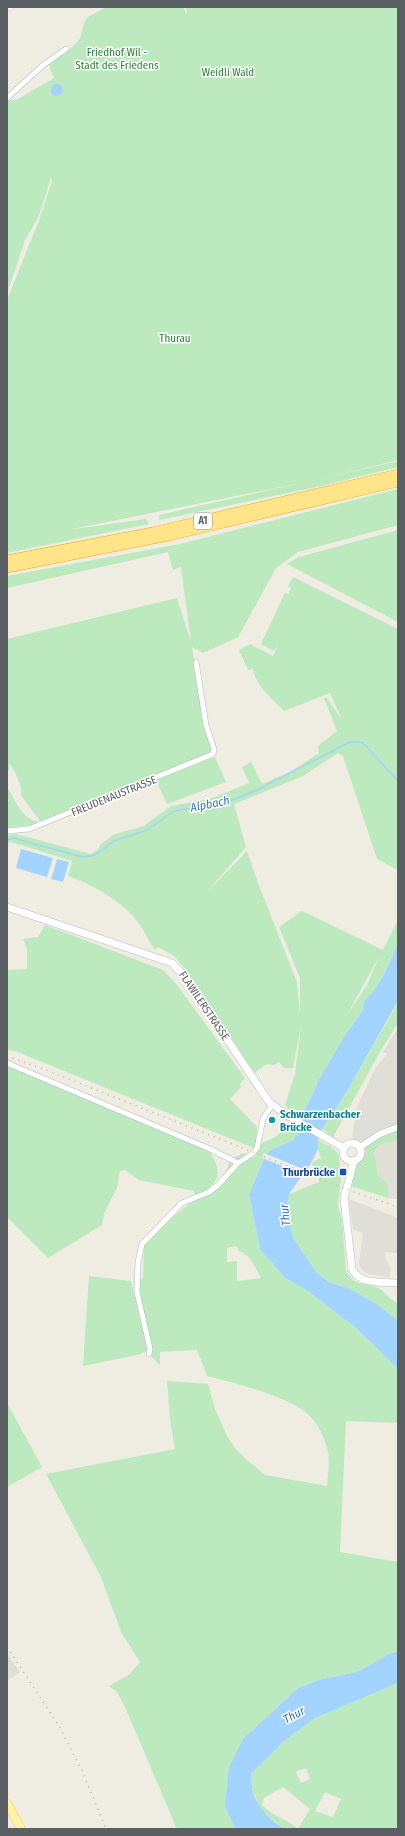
<svg xmlns="http://www.w3.org/2000/svg" width="405" height="1836" viewBox="0 0 405 1836" font-family="'Fira Sans Condensed',sans-serif">
	<style>
		.industrial { fill: #dfded7 }
		.green { fill: #bce9bd; fill-rule: evenodd }
		.water { fill: #a2d4ff }
		.pier { fill: #efece2 }
		.lines { fill: none; stroke-linecap: round; stroke-linejoin: round }
		.stream { stroke: #a2d4ff; stroke-width: 1.5 }
		.minor-casing { stroke: #b7bac0; stroke-width: 6 }
		.tertiary-casing { stroke: #b7bac0; stroke-width: 7 }
		.secondary-casing { stroke: #b8bcc2; stroke-width: 8 }
		.primary-casing { stroke: #fed04b; stroke-width: 9 }
		.motorway-casing { stroke: #f1ab00; stroke-width: 10 }
		.minor { stroke: #fff; stroke-width: 5 }
		.tertiary { stroke: #fff; stroke-width: 6 }
		.secondary { stroke: #fff; stroke-width: 7 }
		.primary { stroke: #fff3a7; stroke-width: 8 }
		.motorway { stroke: #ffe489; stroke-width: 9 }
		.rail { stroke: #b4b5b5; stroke-width: 1.5; stroke-dasharray: 1 5; stroke-linecap: butt }
		.culture-dot { fill: #0f9aa8; stroke: #fff; stroke-width: 1.5 }
		.transit-dot { fill: #1a4fb4; stroke: #fff; stroke-width: 1.5 }
		.labels { text-anchor: middle; dominant-baseline: central; stroke-width: 3; stroke-linejoin: round; paint-order: stroke }
		.shield { fill: #fff; stroke: #8c8f92; stroke-width: 1 }
		.shield-label { font-size: 10px; font-weight: bold; fill: #5a5f64 }
		.park-label { font-size: 11px; fill: #2c8231; stroke: #fff }
		.street-label { font-size: 11px; fill: #5a5f64; stroke: #fff }
		.culture-label { font-size: 11px; font-weight: bold; fill: #0d838f; stroke: #fff; text-anchor: start }
		.transit-label { font-size: 11px; font-weight: bold; fill: #164399; stroke: #fff; text-anchor: end }
		.water-label { font-size: 12px; font-style: italic; fill: #3573bb; stroke: #fff }
	</style>
	<rect width="100%" height="100%" fill="#efece2"/>
	<g class="industrial">
		<path d="M398,1028V1127L359,1145L352,1142L356,1109L376,1067L387,1054L383,1052Z"/>
		<path d="M398,1140V1199L388,1198V1184L378,1175L374,1151L382,1144Z"/>
		<path d="M349,1199L398,1218V1253L386,1252L385,1258L391,1268L389,1277L368,1274L362,1270L359,1264L363,1233L353,1229Z"/>
		<path d="M7,1654L20,1672L7,1681Z"/>
	</g>
	<g class="green">
		<path d="M107,7H185L184,9L187,14L186,7H398V460L311,481L67,530L146,519L149,524L7,553V300L40,218L52,181L51,178L39,216L25,240L7,294V101L18,99L54,78L48,63L70,49L80,39L84,23L88,17Z"/>
		<path d="M398,461V467L321,486L159,520V515Z"/>
		<path d="M398,489V525L298,552L276,568L238,637L203,653L192,647L201,706L212,748L211,752L42,823L40,821L21,795V787L15,772L9,763V770H7V639L177,598L191,642L181,567L173,570L168,552L7,588V576L180,544Z"/>
		<path d="M398,530V622L287,564L299,557Z"/>
		<path d="M293,577L398,629V870L377,859L343,756L338,753L303,776L234,804L246,847L206,893L247,851L258,883L297,982L300,1014V978L279,927L302,911L383,950L398,920V943L382,978L372,995L364,1001L363,1010L344,1037L318,1081L314,1092L301,1117L293,1113L296,1108L292,1113L285,1105L295,1074L301,1026L293,1068H284L279,1062L274,1065L267,1064L254,1073L186,970L174,956L158,947L155,950C149,941 144,930 137,921C124,902 89,883 68,876L72,861L11,842L7,843V835L16,834L91,854L98,849L101,844L115,834L144,826L171,806L210,799L249,783L242,767L251,762L262,784L290,772L319,753L318,746L337,731L324,698H327L342,720L330,693L284,711C273,700 255,685 253,669L248,670L239,650L250,644L273,656L278,645L274,651L261,644L285,593L288,594L291,588L288,586ZM379,957L367,985L347,1015Z"/>
		<path d="M215,757L226,782L167,804L156,780Z"/>
		<path d="M7,787C15,799 21,819 37,821L38,824L7,828V803L9,800L7,798Z"/>
		<path d="M45,925L163,970L177,985L245,1078L240,1084L241,1087L230,1099L257,1127L256,1142L254,1148L15,1051L7,1050V970L27,969V949L23,939L38,937Z"/>
		<path d="M398,1003V1023L381,1050L333,1137L322,1129L346,1093Z"/>
		<path d="M7,1063L207,1147C223,1172 223,1182 195,1196L194,1191L139,1180L125,1170L120,1171L117,1188L104,1214L102,1225L48,1258L7,1217Z"/>
		<path d="M290,1122L302,1129L293,1140L267,1152L249,1194L260,1249L285,1278L305,1289L356,1328L398,1369V1423L346,1421L340,1552L398,1562V1651L389,1654L357,1672L322,1679L298,1688L243,1739L225,1806L235,1829H177L125,1707L117,1692L109,1686L130,1674L140,1662L121,1632L101,1577L46,1474L175,1449L170,1419L167,1381L208,1384L215,1409L227,1436L235,1448L247,1460L265,1475L327,1486C328,1475 330,1462 328,1452C325,1438 318,1423 308,1414C288,1396 234,1383 207,1376L197,1350L160,1352V1365L149,1354L137,1283L143,1278L144,1240L189,1204L209,1194L222,1182L230,1161L242,1153L255,1157L260,1144L276,1137ZM236,1246L239,1251C251,1255 255,1268 261,1278L237,1281V1261L227,1262V1248Z"/>
		<path d="M398,1127V1140L382,1144L374,1151L378,1175L388,1184V1198L351,1186L356,1165L360,1162L367,1143Z"/>
		<path d="M318,1140L330,1146L337,1152L339,1156L341,1179L338,1205L342,1219L346,1270C355,1287 363,1282 378,1288C385,1291 389,1300 398,1303V1321L377,1304L350,1289L329,1282L317,1273L293,1238L287,1206L289,1194L319,1182L320,1173L311,1163L321,1158L318,1149Z"/>
		<path d="M89,1276L131,1281L148,1350L141,1354L83,1366Z"/>
		<path d="M7,1403L42,1467L7,1487Z"/>
		<path d="M398,1683V1829H284L260,1809L251,1785V1774L284,1741L315,1718ZM306,1768L310,1779L301,1783L296,1772ZM283,1787L310,1809L298,1829C287,1819 272,1816 262,1805L264,1798ZM325,1792L341,1799L333,1817L315,1811Z"/>
	</g>
	<g class="water">
		<circle cx="57" cy="90" r="6"/>
		<path d="M21,849L53,858L47,877L16,868Z"/>
		<path d="M57,859L69,862L63,882L51,879Z"/>
		<path d="M398,943V1001L346,1093L322,1129L318,1140V1149L311,1163L289,1194L287,1206L293,1238L317,1273L329,1282L350,1289L377,1304L398,1321V1369L356,1328L305,1289L285,1278L260,1249L249,1194L267,1152L293,1140L302,1129L301,1117L314,1092L318,1081L344,1037L363,1010L364,1001C381,987 389,963 398,943Z"/>
		<path d="M398,1651V1683L315,1718L284,1741L251,1774C250,1800 264,1815 284,1829H235L225,1806L229,1768L243,1739L298,1688L322,1679L357,1672L389,1654Z"/>
	</g>
	<path class="pier" d="M264,1153L308,1171L305,1175L262,1158Z"/>
	<g class="lines">
		<path class="stream" d="M7,840L13,838L83,857L95,855L114,841L147,830L174,811L225,803L257,790L350,742H362L398,781"/>
		<defs>
			<g id="minor">
				<path d="M7,8L11,7"/>
				<path d="M7,98L42,66L66,49"/>
				<path d="M7,831L29,829L213,754L214,749L206,725L196,662"/>
				<path d="M7,1063L210,1149L238,1163"/>
				<path d="M149,1354L150,1349L137,1292L138,1262L142,1244L182,1203L209,1192L218,1185L238,1163L252,1154L257,1148L263,1119L272,1105"/>
			</g>
			<path id="tertiary" d="M360,1147L380,1134L398,1127"/>
			<g id="secondary">
				<path d="M7,907L172,963L186,978L269,1102L288,1116L344,1148"/>
				<circle cx="352" cy="1152" r="9"/>
				<path d="M354,1161L344,1198L352,1269C360,1285 382,1282 398,1283"/>
			</g>
			<path id="primary" d="M7,1803L21,1829"/>
			<g id="motorway">
				<path d="M7,560L153,532L398,474"/>
				<path d="M7,568L173,535L398,482"/>
			</g>
		</defs>
		<use href="#minor" class="minor-casing"/>
		<use href="#tertiary" class="tertiary-casing"/>
		<use href="#secondary" class="secondary-casing"/>
		<use href="#primary" class="primary-casing"/>
		<use href="#motorway" class="motorway-casing"/>
		<use href="#minor" class="minor"/>
		<use href="#tertiary" class="tertiary"/>
		<use href="#secondary" class="secondary"/>
		<use href="#primary" class="primary"/>
		<use href="#motorway" class="motorway"/>
		<g class="rail">
			<path d="M7,1056L46,1070L353,1192L398,1207"/>
			<path d="M7,1647L59,1726L83,1773L106,1829"/>
		</g>
	</g>
	<circle class="culture-dot" cx="272" cy="1120" r="4"/>
	<rect class="transit-dot" x="339" y="1168" width="8" height="8" rx="2"/>
	<g class="labels">
		<rect class="shield" x="194" y="513" width="18" height="16" rx="3"/>
		<g class="shield-label">
			<text x="203" y="521">A1</text>
		</g>
		<g class="park-label">
			<text x="117" y="52">Friedhof Wil -<tspan x="117" dy="13">Stadt des Friedens</tspan></text>
			<text x="228" y="72">Weidli Wald</text>
			<text x="175" y="338">Thurau</text>
		</g>
		<g class="street-label">
			<text transform="translate(114 796) rotate(-22)">FREUDENAUSTRASSE</text>
			<text transform="translate(204 1006) rotate(56)">FLAWILERSTRASSE</text>
		</g>
		<g class="culture-label">
			<text x="280" y="1114">Schwarzenbacher<tspan x="280" dy="13">Brücke</tspan></text>
		</g>
		<g class="transit-label">
			<text x="335" y="1172">Thurbrücke</text>
		</g>
		<g class="water-label">
			<text transform="translate(210 804) rotate(-11)">Alpbach</text>
			<text transform="translate(285 1215) rotate(-96)">Thur</text>
			<text transform="translate(294 1715) rotate(-28)">Thur</text>
		</g>
	</g>
	<rect width="405" height="1836" fill="none" stroke="#5a5f64" stroke-width="16"/>
</svg>
